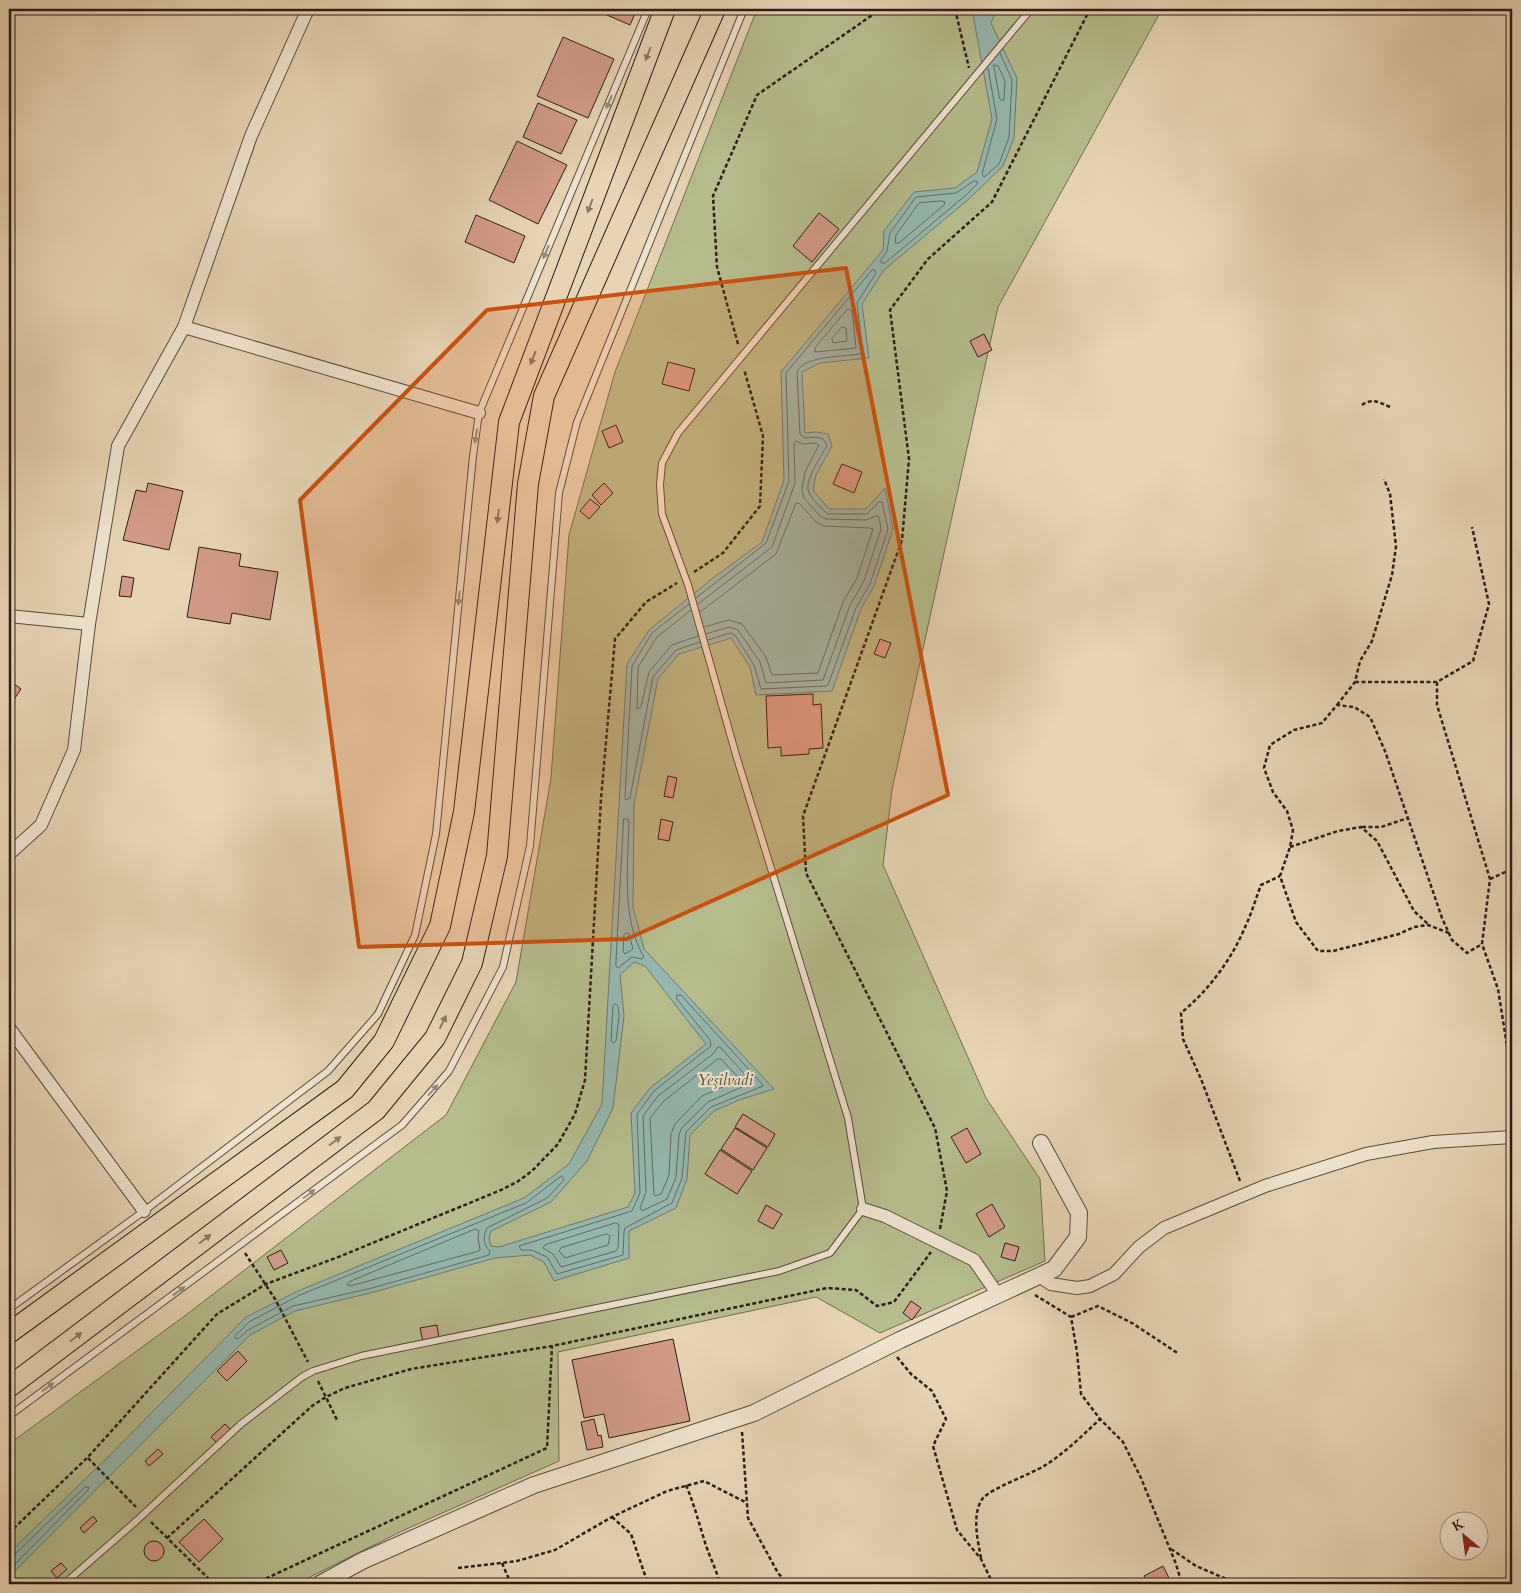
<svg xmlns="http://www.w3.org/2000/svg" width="1521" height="1593" viewBox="0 0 1521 1593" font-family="Cardo,serif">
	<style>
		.green { fill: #b6bc8c; stroke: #716d52 }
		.water { fill: #96b8af; stroke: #6c7a72; fill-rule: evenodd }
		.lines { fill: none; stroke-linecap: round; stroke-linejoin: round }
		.shore { stroke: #616b63; stroke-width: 1 }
		.building { fill: #d29b89; stroke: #2c1e17 }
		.service-casing { stroke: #5a4c3e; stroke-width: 8 }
		.minor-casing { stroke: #5a4c3e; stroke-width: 14 }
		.tertiary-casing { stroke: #5a4c3e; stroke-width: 18 }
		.primary-casing { stroke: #2c1e17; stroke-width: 22 }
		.path { stroke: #2c1e17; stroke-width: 2.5; stroke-dasharray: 4 2.5; stroke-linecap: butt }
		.service { stroke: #efe3ce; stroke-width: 6 }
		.minor { stroke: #efe3ce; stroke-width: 12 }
		.tertiary { stroke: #efe3ce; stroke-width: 16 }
		.primary { stroke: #e6d4b4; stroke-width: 20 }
		.oneway { fill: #897966 }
		.oneway2 { fill: #978a7c }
		.marked { fill: #cc500e; fill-opacity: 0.2; stroke: #cc500e; stroke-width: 4; stroke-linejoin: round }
		.labels { text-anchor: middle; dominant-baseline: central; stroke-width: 4.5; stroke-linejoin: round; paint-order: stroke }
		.park-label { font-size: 16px; font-style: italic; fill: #554d3a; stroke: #efe3ce }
	</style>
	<rect width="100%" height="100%" fill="#e6d4b4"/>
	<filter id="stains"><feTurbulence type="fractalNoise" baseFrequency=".004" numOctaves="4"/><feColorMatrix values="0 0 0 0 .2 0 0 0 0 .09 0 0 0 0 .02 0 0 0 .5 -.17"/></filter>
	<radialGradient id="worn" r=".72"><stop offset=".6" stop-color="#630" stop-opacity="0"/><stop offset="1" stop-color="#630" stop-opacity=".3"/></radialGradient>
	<path class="green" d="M757,9H1162L998,307L892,790L883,865L986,1098L1040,1179L1045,1261L880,1333L816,1297L558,1352L559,1461L402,1531L296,1584H9V1444L186,1315L446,1115L516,982L551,778L569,535L615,372Z"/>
	<path class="water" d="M972,9H997L991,23L1017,78L1014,138L1003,166L970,198L884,270L862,304L869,358L820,363L802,372L805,433L816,432L828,434L832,446L816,475L813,490L829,509H866L885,488L893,529L874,586L861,609L832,691L756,695L750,667L731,638L679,654L658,679L634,804L633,907L644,949L774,1089L739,1100L714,1111L690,1135L687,1179L676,1208L629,1231V1258L554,1281L544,1262L530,1255L495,1258L374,1292L295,1311L250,1335L9,1577V1553L109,1456L246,1317L298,1291L524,1198L569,1164L602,1104L627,664L649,630L713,578L762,542L784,480L781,372L883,250L884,231L914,192L955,188L977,172L992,119ZM634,962L645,966L706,1044L650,1088L631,1113L635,1193L628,1207L499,1247L491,1246L489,1239L491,1231L551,1202L587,1161L613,1108L624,1016L620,975Z"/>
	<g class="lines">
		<g class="shore">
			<path d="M994,65L998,66L1005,81L1004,99L1003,101L1000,99Z"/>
			<path d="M988,68L997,119L982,174L984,177L999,164L1009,137L1012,80L1000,53"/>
			<path d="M974,181H977V184L966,195L885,263H881V260L887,251L890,233L916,197L956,193Z"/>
			<path d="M942,201L945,202L944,205L899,243H895L896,235L919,203Z"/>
			<path d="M848,309L852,311L856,348L815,352V348Z"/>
			<path d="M842,327L846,328L847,341L833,343L832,339Z"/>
			<path d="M696,598L766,543L789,481L786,373L872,270H875L876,273L857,303L863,353C846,358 805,354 797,372L800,434L805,438L816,437L823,439L827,445C822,456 803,481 809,493C812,500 820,506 825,512L828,514H867L879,502H882L888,529L870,584L856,608L828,685L826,686L761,689L754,665L735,635L730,633L708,640"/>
			<path d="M689,604L652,633L632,666L625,798L626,800L630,798L653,677L676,650L700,642"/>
			<path d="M698,604L772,547L795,483L794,443L796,441L803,444L816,443L819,445L805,472L802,490L804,498L820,516L826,519L866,520L876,516L879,517L881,529L864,581L850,605L823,680L766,683L760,662L738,630L729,627L706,634"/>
			<path d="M691,610L657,637L638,667L637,709L641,707L649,672L672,645L698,636"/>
			<path d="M700,612L776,554L796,503H799L815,521L823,526L870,528L873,529L857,578L843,602L818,673L772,675L766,657L742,624L729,620L704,627"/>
			<path d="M624,819H627L629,821C628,864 621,919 644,957L642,959L632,957L618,968L616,966Z"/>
			<path d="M626,933L629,934L633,949L625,954L623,951L624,935Z"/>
			<path d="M677,995H681L762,1084L763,1086L711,1107L686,1132L682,1178L672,1203L625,1228L624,1232L623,1255L557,1274L547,1257L531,1250H521L519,1246L632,1211L640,1193L637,1114L654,1091L711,1046L710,1040L677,999Z"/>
			<path d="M616,1004L618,1006L619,1016L616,1041L614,1043L611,1041L613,1006Z"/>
			<path d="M720,1047L751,1081V1083L708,1102L681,1129L679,1135L676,1177L667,1199L642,1211L640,1208L646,1192L643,1116L658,1096L713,1054L717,1048Z"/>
			<path d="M718,1059H721L738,1077V1080L702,1096L675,1124L671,1134L669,1175L661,1194L655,1196L654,1194L650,1118L664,1101Z"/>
			<path d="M562,1176L564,1180L547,1198L487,1228C483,1236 483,1245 490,1251L489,1255L372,1288L293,1306L248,1330L238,1339L235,1338V1336L249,1322L300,1295L526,1203Z"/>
			<path d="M616,1223L619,1225L618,1248L616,1251L561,1267L553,1254L543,1248L545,1245Z"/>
			<path d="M476,1229L479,1231L478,1239L480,1249L479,1251L350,1286L347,1285L349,1282Z"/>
			<path d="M607,1234L610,1236L608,1245L565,1258L559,1251L561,1248Z"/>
			<path d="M9,1556L14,1555L85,1487H89L88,1490L9,1570"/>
		</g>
	</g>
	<g class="building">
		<path d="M593,9H637L630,25Z"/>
		<path d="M563,37L614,59L588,118L537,96Z"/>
		<path d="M538,103L577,120L561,154L523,137Z"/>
		<path d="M517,141L567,165L538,224L489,200Z"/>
		<path d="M819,213L839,229L812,262L793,246Z"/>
		<path d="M476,215L525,236L514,263L465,242Z"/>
		<path d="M984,334L992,350L978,357L970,341Z"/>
		<path d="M668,362L695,369L689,391L662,384Z"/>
		<path d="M616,425L623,442L609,448L602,431Z"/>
		<path d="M842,464L862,472L854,493L833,484Z"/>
		<path d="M148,483L183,491L169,550L123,540L136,490L146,492Z"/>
		<path d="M604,483L613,493L601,505L592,495Z"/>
		<path d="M590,499L600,507L589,519L580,511Z"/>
		<path d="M199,547L241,554L239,566L278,572L270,620L232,613L230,624L187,617Z"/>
		<path d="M122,576L134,578L131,597L119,596Z"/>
		<path d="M880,639L891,643L885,658L874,654Z"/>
		<path d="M9,680L21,689L9,707Z"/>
		<path d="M813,694V705L821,704L823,748L809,749V754L781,756V747L768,748L766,696Z"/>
		<path d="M668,776L677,778L673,798L664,796Z"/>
		<path d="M661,819L673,822L669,841L658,839Z"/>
		<path d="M743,1114L775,1134L768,1147L735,1127Z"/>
		<path d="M735,1128L767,1148L753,1170L721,1149Z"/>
		<path d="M967,1128L981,1154L966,1163L951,1137Z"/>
		<path d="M720,1150L752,1171L737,1194L705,1174Z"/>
		<path d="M992,1204L1005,1227L989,1237L976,1214Z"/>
		<path d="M766,1205L782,1214L773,1229L758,1221Z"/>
		<path d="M1005,1243L1019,1247L1015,1261L1001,1257Z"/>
		<path d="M281,1250L288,1263L274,1270L267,1257Z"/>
		<path d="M911,1301L921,1308L912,1320L903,1313Z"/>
		<path d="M437,1325L439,1339L423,1342L420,1328Z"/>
		<path d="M673,1339L690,1421L609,1438L604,1414L584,1418L572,1360Z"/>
		<path d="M238,1351L247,1361L227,1381L217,1371Z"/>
		<path d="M594,1419L598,1436L601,1435L603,1447L587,1450L581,1422Z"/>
		<path d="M225,1424L232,1431L218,1444L211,1437Z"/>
		<path d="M158,1449L163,1454L149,1466L145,1461Z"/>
		<path d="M93,1516L97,1521L84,1533L80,1528Z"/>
		<path d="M204,1519L223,1539L199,1562L179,1542Z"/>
		<circle cx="154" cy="1551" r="10"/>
		<path d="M61,1563L67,1569L57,1578L51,1571Z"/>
		<path d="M1163,1566L1172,1584H1148L1144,1576Z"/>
	</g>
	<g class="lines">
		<defs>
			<g id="service">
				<path d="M9,1309L144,1211L328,1071L378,1014L415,935L436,834L473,456L479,413L648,9"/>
				<path d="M9,1416L402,1125L449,1071L503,967L530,846L559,493L577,422L744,9"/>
				<path d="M64,1584L134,1523L241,1424L302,1377L313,1371L361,1356L779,1271L830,1253L863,1209L848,1118L736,755L688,585L662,514L660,485L662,463L678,433L1031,9"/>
			</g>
			<g id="minor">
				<path d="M308,9L251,136L184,327L479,413"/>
				<path d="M9,616L89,624L118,446L184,327"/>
				<path d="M9,854L41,825L74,750L89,624"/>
				<path d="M9,1028L144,1211"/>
				<path d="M863,1209L885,1216L974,1260L998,1295"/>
				<path d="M1039,1276L1051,1284L1077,1288L1090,1286L1114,1274L1139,1247L1164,1228L1265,1186L1366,1154L1433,1142L1512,1137"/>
			</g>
			<path id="tertiary" d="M320,1584L362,1561L534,1485L754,1413L900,1340L1054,1269L1078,1237L1079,1213L1041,1143"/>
			<g id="primary">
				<path d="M9,1333L345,1089L384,1041L440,926L464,812L509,422L665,9"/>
				<path d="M9,1387L376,1110L435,1038L472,963L497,856L528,484L544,396L715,9"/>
			</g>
		</defs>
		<use href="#service" class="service-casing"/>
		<use href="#minor" class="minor-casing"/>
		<use href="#tertiary" class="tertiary-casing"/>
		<use href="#primary" class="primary-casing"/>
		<g class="path">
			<path d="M955,9L969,68"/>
			<path d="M738,344L717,267L713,196L757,95L881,9"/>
			<path d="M1362,405C1372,398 1379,402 1390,407"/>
			<path d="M694,572L723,553L760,506L763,436L744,369"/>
			<path d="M1355,682H1437L1473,661L1489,604L1472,527"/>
			<path d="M1437,682V705L1490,879L1482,944L1498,989L1512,1077"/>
			<path d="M1337,705L1355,682L1360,661L1372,641L1392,575L1396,546L1390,494L1384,479"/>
			<path d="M1362,827H1381L1408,818"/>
			<path d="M1290,847L1338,831L1361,827L1377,841L1414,911L1428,924"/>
			<path d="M1490,879L1512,869"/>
			<path d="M1449,933L1428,925L1414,927L1399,934L1333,951H1318L1296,922L1280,876L1290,847L1293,830L1287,811L1273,792L1264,768L1270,745L1294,730L1322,723L1337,705L1354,707L1370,717L1385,751L1442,918L1452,940L1467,953L1482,944"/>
			<path d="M1240,1181L1201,1079L1183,1039L1181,1013C1209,990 1232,959 1246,925C1252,912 1256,898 1261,885L1280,876"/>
			<path d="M940,1229L947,1191L935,1128L806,873L803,816L902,540L909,459L890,310L928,259L992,202L1090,9"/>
			<path d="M245,1253L275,1299L308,1362"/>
			<path d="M1035,1295L1071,1317L1077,1352L1081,1394L1100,1419L1123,1442L1141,1478L1176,1564L1182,1584"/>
			<path d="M1071,1317L1098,1306L1132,1323L1179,1354"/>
			<path d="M897,1357L911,1374L932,1391L946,1419L933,1446L957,1530L981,1559L993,1584"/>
			<path d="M318,1381L338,1422"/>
			<path d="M742,1432L748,1518L778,1573L788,1584"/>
			<path d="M88,1458L136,1507"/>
			<path d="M686,1485C694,1504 698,1520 704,1539C708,1554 716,1568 720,1584"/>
			<path d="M612,1517L631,1534L648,1584"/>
			<path d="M151,1522L214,1584"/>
			<path d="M9,1533L88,1457L217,1314L266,1284L341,1256L501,1190L517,1182L532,1171L558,1144L575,1114L585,1080L601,799L615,639L646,602L677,583"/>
			<path d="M167,1538L312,1406L326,1397L345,1388L411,1369L552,1346L827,1288L856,1290L877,1306L894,1302L931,1252"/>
			<path d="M1171,1549L1196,1566L1238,1584"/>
			<path d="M981,1558C978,1541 971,1514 983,1498C992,1488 1031,1474 1044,1466C1065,1453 1083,1435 1100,1419"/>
			<path d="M502,1563L511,1584"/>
			<path d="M458,1568L517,1561L555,1550L612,1517L667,1491L704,1481L747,1503"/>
			<path d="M254,1584L547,1448L552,1346"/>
		</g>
		<use href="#service" class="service"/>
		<use href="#minor" class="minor"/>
		<use href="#tertiary" class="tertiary"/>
		<use href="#primary" class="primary"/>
	</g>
	<defs><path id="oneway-solid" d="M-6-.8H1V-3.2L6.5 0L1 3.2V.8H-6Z" transform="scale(1.25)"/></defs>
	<g class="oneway">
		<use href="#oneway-solid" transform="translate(648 54) rotate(111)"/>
		<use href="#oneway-solid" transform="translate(590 206) rotate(111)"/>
		<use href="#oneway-solid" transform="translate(533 358) rotate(111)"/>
		<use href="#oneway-solid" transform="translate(498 516) rotate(97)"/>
		<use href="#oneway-solid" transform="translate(443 1022) rotate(-64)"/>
		<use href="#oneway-solid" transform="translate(335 1141) rotate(-37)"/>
		<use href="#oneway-solid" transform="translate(205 1239) rotate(-37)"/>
		<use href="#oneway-solid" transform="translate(76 1337) rotate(-37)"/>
	</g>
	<g class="oneway2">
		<use href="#oneway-solid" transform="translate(609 102) rotate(113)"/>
		<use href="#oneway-solid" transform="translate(546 252) rotate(113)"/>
		<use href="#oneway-solid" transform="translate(476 436) rotate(99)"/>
		<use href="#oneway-solid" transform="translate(459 598) rotate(96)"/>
		<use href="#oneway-solid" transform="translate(433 1090) rotate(-48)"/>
		<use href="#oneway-solid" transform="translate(309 1194) rotate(-37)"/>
		<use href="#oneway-solid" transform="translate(179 1291) rotate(-36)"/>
		<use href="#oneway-solid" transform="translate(48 1387) rotate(-36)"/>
	</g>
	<path class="marked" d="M846,268L948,795L627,939L359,947L300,500L487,310Z"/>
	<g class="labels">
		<g class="park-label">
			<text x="725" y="1080">Yeşilvadi</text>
		</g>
	</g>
	<rect width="1521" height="1593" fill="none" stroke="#e6d4b4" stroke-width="30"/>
	<rect x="10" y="10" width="1501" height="1573" fill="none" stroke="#2c1e17" stroke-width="2.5"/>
	<rect x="15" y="15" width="1491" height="1563" fill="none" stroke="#2c1e17"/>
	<g transform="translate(1464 1536) rotate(331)"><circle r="24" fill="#efe3ce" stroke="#a19485"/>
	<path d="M0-4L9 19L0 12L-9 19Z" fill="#8f2418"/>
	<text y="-8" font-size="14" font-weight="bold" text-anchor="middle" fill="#2c1e17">K</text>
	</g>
	<rect width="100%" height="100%" filter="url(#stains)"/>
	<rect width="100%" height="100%" fill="url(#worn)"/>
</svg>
